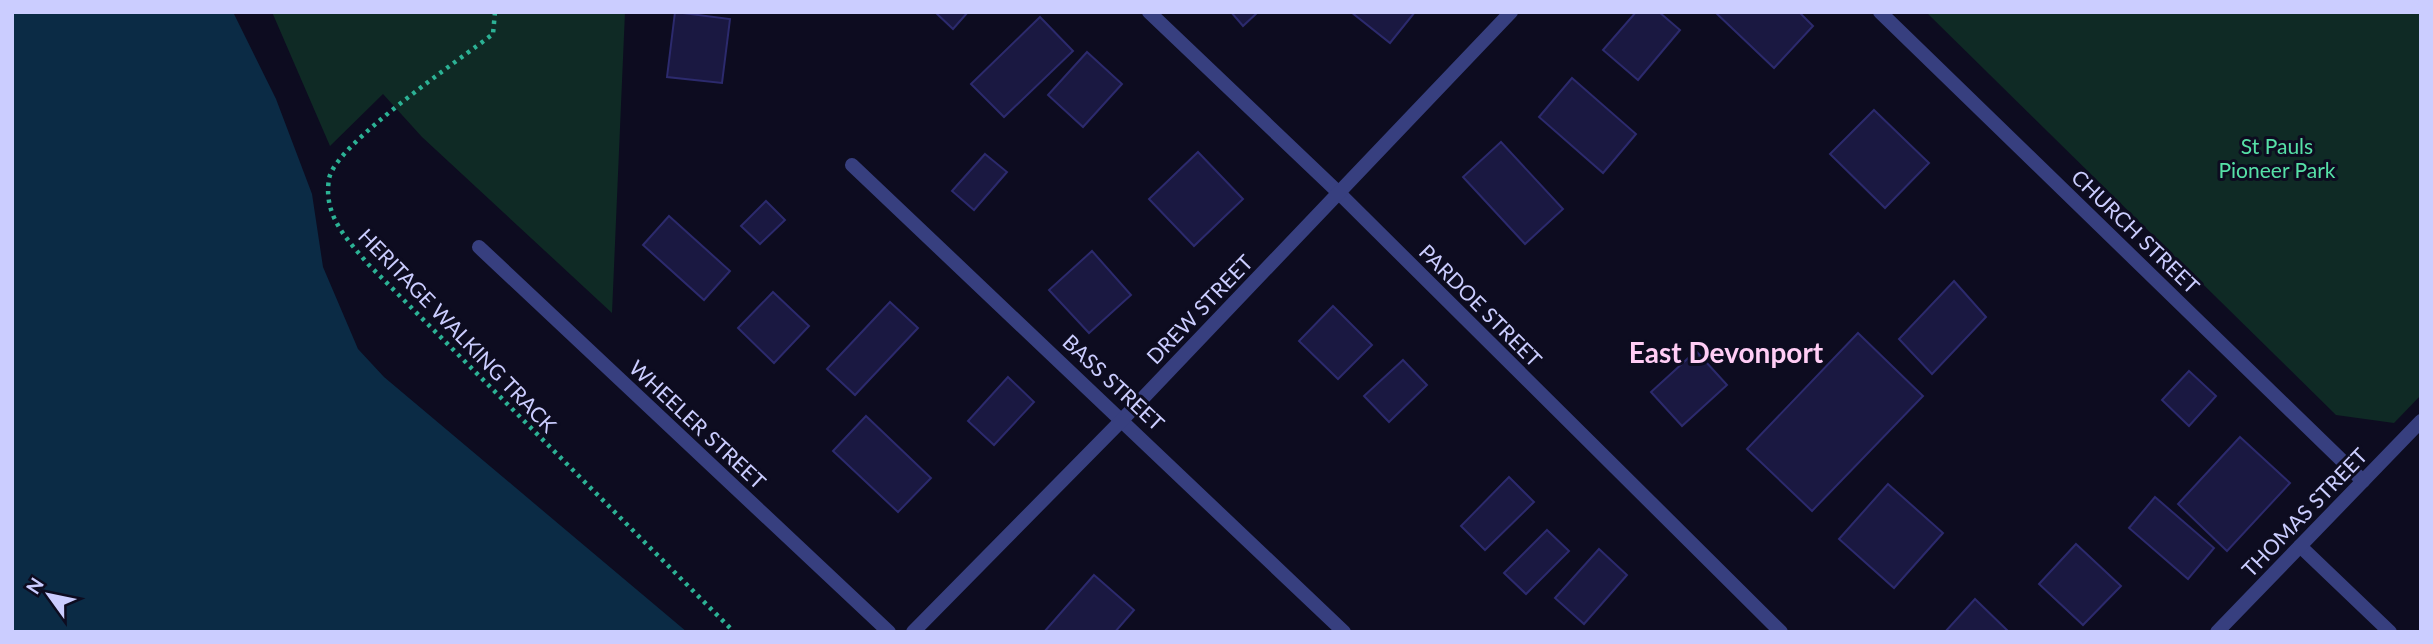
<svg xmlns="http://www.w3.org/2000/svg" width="2433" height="644" viewBox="0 0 2433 644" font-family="Lato,sans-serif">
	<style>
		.green { fill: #0f2a25 }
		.water { fill: #0b2b45 }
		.building { fill: #1a1841; stroke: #2c2a6d; stroke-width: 2 }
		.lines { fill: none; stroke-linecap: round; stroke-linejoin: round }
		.path { stroke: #2cb295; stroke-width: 4.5; stroke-dasharray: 3.5 5; stroke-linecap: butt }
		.service { stroke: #373f7f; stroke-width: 14 }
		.minor { stroke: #373f7f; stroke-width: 14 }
		.labels { text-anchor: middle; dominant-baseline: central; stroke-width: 6; stroke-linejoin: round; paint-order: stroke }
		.park-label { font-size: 21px; fill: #56e0a7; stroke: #0d0c20 }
		.street-label { font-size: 21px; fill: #cbcdff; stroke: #0d0c20 }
		.district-label { font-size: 28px; font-weight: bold; fill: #ffcdf5; stroke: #0d0c20 }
	</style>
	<rect width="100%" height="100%" fill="#0d0c20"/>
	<g class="green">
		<path d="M272,12H625L612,313L422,137L383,94L330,146Z"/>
		<path d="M1926,12H2421V395L2394,423L2336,415Z"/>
	</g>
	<path class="water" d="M12,12H233L276,99L312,194L323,267L358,349L384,377L687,632H12Z"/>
	<g class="building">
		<path d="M675,12L730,19L722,83L667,77Z"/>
		<path d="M935,12H968L953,29Z"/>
		<path d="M1231,12H1258L1243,26Z"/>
		<path d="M1351,12H1415L1390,43Z"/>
		<path d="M1636,12H1659L1680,30L1638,80L1603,50Z"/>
		<path d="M1715,12H1799L1813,26L1774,68Z"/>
		<path d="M1040,17L1073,51L1004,117L971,84Z"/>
		<path d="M1087,52L1122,84L1083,127L1048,95Z"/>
		<path d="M1572,78L1636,134L1603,173L1539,117Z"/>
		<path d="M1874,110L1929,163L1885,208L1830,154Z"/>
		<path d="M1501,142L1563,209L1525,244L1463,177Z"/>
		<path d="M1198,152L1243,199L1194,246L1149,199Z"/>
		<path d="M985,154L1007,172L974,210L952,191Z"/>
		<path d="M766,201L785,220L760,244L741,226Z"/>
		<path d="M669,216L730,271L704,300L643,245Z"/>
		<path d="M1092,251L1131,295L1089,333L1049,290Z"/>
		<path d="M1954,281L1986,317L1932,374L1899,339Z"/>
		<path d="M773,292L809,326L774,363L738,328Z"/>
		<path d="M890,302L918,328L855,395L827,369Z"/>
		<path d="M1333,306L1372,345L1338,379L1299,341Z"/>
		<path d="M1858,333L1923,396L1812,511L1747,449Z"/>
		<path d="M1696,351L1727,385L1682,426L1651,392Z"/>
		<path d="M1403,360L1427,385L1389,422L1364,396Z"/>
		<path d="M2189,371L2216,396L2189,426L2162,400Z"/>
		<path d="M1008,377L1034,402L994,445L968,421Z"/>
		<path d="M866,416L931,478L898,512L833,451Z"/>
		<path d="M2240,437L2290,483L2227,551L2178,504Z"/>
		<path d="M1509,477L1534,502L1485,550L1461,526Z"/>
		<path d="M1888,484L1943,533L1894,588L1839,539Z"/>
		<path d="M2155,497L2214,548L2188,579L2129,528Z"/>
		<path d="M1547,530L1569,551L1526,594L1504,573Z"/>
		<path d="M2076,544L2121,586L2083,625L2039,584Z"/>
		<path d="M1599,549L1627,575L1584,624L1555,598Z"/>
		<path d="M1094,575L1134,610L1115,632H1044Z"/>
		<path d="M1975,599L2009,632H1945Z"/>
	</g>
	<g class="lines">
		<path class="path" d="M495,12L493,34C462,58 334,145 329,179C323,216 347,239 368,264L734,632"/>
		<path class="service" d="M2300,546L2390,632"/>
		<g class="minor">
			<path d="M1149,12L1340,194L1781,632"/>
			<path d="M1880,12L2363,481"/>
			<path d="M852,165L1344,632"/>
			<path d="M479,247L889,632"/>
			<path d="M913,632L1123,419L1511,12"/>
			<path d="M2217,632L2421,421"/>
		</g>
	</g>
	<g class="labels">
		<g class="park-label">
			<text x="2277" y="145">St Pauls<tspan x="2277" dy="24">Pioneer Park</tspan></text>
		</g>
		<g class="street-label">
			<text transform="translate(2136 231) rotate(44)">CHURCH STREET</text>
			<text transform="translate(1481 305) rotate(45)">PARDOE STREET</text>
			<text transform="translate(1199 309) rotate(-46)">DREW STREET</text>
			<text transform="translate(458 330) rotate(46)">HERITAGE WALKING TRACK</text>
			<text transform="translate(1114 382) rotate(43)">BASS STREET</text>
			<text transform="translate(698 424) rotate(43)">WHEELER STREET</text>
			<text transform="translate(2304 512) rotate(-46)">THOMAS STREET</text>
		</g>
		<g class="district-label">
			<text x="1726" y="352">East Devonport</text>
		</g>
	</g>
	<rect width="2433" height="644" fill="none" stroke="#cbcdff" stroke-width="28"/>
	<g transform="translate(49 595) rotate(303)" stroke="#0d0c20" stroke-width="5" paint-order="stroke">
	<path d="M0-5L12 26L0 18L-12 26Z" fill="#cbcdff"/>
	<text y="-10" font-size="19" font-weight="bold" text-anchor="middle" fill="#cbcdff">N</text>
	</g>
</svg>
